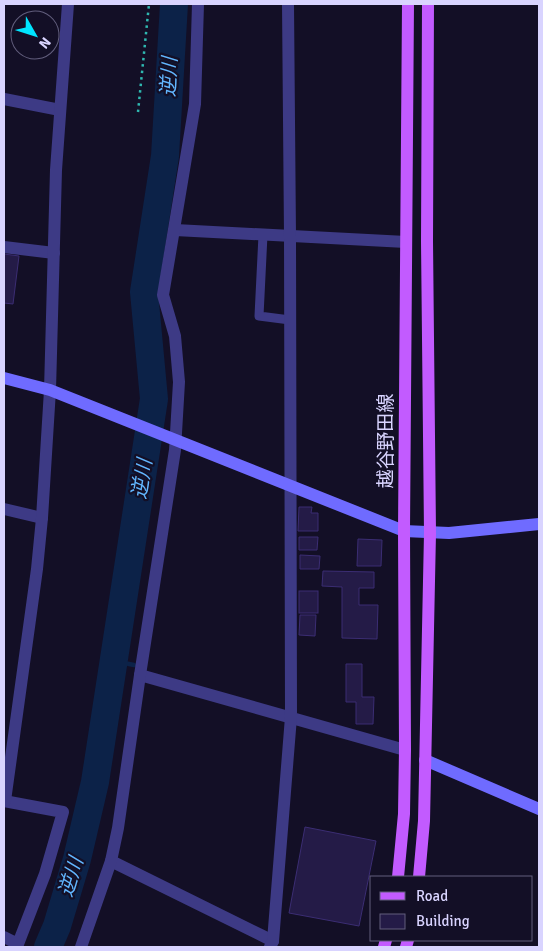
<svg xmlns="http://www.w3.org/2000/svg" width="543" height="951" viewBox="0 0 543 951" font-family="Signika,'Noto Sans JP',sans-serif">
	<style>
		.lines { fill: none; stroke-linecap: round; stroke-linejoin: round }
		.stream { stroke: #0c2248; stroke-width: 4.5 }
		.river { stroke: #0c2248; stroke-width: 28 }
		.building { fill: #241b47; stroke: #3b2d73 }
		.path { stroke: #2fb8b0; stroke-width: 2.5; stroke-dasharray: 2.5 4; stroke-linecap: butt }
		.lane { stroke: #3d3a85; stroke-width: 9 }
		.street { stroke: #3d3a85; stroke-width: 12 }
		.secondary { stroke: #6f6bff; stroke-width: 12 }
		.primary { stroke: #c25bff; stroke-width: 12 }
		.labels { text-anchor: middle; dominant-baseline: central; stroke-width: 4.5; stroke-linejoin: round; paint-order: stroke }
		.street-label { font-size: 19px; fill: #d9d4ff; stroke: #130f26 }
		.water-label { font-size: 20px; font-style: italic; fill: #62b6ff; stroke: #130f26 }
	</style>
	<rect width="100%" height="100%" fill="#130f26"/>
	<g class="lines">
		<path class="stream" d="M114,661L134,665"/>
		<path class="river" d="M48,947L57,926L77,859L95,782L154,399L144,292L165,156L174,4"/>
	</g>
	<g class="building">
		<path d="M4,254L19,256L13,304L4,303Z"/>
		<path d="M299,507H312L311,513H318V531H298Z"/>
		<path d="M299,537H318L317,550H299Z"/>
		<path d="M358,539L382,540L381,566H357Z"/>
		<path d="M300,555L320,556L319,569H300Z"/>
		<path d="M323,571L374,572V588H359V605H378L377,639L342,638V587L322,586Z"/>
		<rect x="299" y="591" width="19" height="22"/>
		<path d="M300,615H316L315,636L299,635Z"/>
		<path d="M346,664H362V697H374L373,724H356V702H346Z"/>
		<path d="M305,827L376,841L359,926L289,913Z"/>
	</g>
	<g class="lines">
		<path class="path" d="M138,112L149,4"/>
		<path class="lane" d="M263,235L259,316L290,320"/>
		<g class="street">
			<path d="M4,99L60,110"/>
			<path d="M175,230L406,242"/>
			<path d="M4,247L54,253"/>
			<path d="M4,509L42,518"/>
			<path d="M140,675L405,750"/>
			<path d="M4,801L63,812L45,874L18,944L4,937"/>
			<path d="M5,801L37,569L42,518L50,390L56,170L68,4"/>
			<path d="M111,861L273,941"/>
			<path d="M81,947L111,861L118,828L140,675L175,450L179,382L175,336L163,295L195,104L198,4"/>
			<path d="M270,947L273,941L291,717L290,236L288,4"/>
		</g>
		<g class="secondary">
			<path d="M4,378L50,390L404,531L449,533L539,524"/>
			<path d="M425,760L539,809"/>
		</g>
		<g class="primary">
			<path d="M398,877L404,814L405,750L404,531L408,4"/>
			<path d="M419,877L424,821L430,533L427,241L428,4"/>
			<path d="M384,947L386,940"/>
			<path d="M406,947L408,940"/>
		</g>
	</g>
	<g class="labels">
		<g class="street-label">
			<text transform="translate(386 441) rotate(-90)">越谷野田線</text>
		</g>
		<g class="water-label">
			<text transform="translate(169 77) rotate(-87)">逆川</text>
			<text transform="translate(142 479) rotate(-81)">逆川</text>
			<text transform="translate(71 877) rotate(-73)">逆川</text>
		</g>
	</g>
	<rect width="543" height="951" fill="none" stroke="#d9d4ff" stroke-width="10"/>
	<rect x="370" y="876" width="162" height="65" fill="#130f26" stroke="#625e7d"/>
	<rect x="380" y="892" width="25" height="8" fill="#c25bff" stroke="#625e7d"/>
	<text x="416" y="901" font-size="15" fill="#d9d4ff">Road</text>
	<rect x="380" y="914" width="25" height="15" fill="#241b47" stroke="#625e7d"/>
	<text x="416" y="926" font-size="15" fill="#d9d4ff">Building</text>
	<g transform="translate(35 35) rotate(129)"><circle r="24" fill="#130f26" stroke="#625e7d"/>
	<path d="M0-4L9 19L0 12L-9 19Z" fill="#00e5ff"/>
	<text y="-8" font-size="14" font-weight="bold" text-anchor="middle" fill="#d9d4ff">N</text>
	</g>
</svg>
